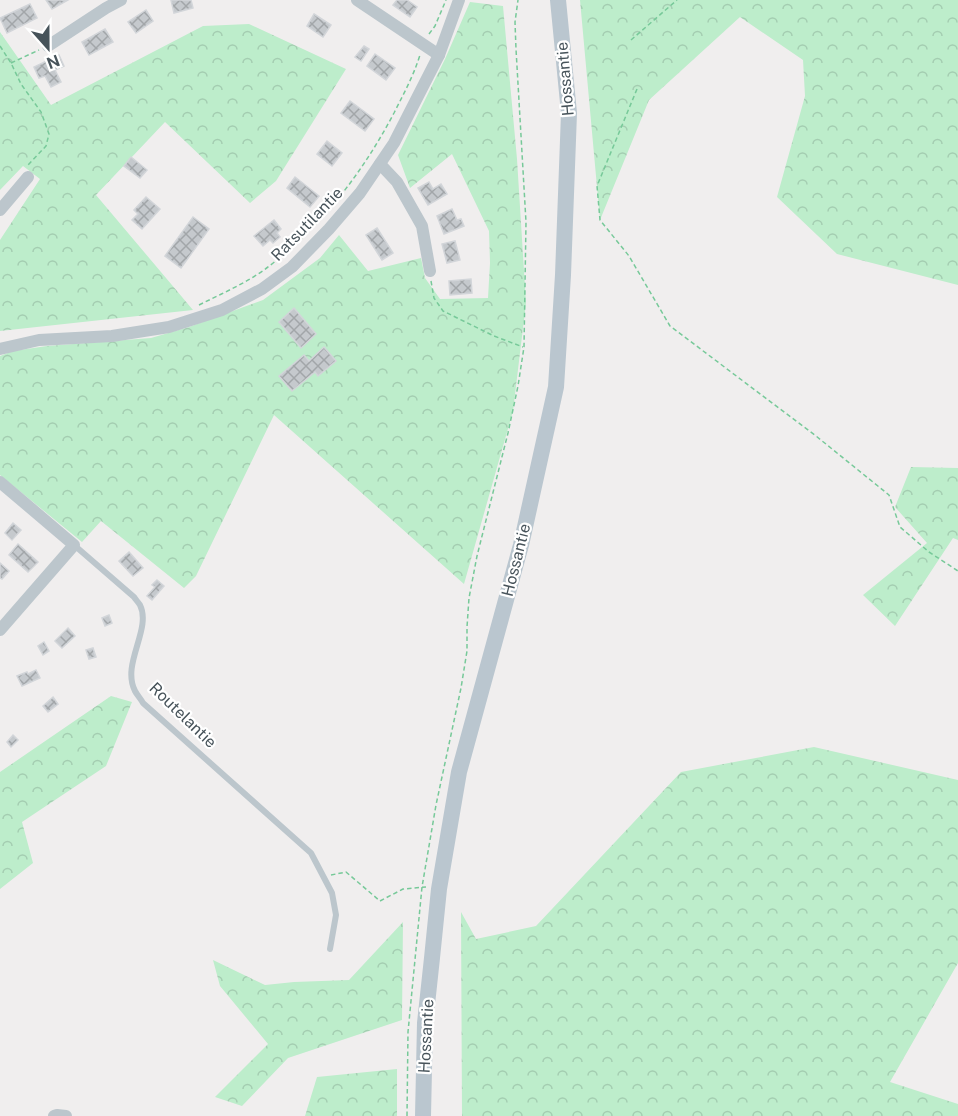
<svg xmlns="http://www.w3.org/2000/svg" width="958" height="1116" viewBox="0 0 958 1116" font-family="'Public Sans',sans-serif">
	<style>
		.forest { fill: url(#forest-crowns) }
		.building { fill: url(#building-cross-hatch); stroke: #d2d5d9; stroke-width: 1.5 }
		.lines { fill: none; stroke-linecap: round; stroke-linejoin: round }
		.path { stroke: #77c999; stroke-width: 1.5; stroke-dasharray: 4.5 3; stroke-linecap: butt }
		.lane { stroke: #bcc6cc; stroke-width: 6 }
		.street { stroke: #bcc6cc; stroke-width: 12 }
		.secondary { stroke: #bac6cf; stroke-width: 16 }
		.labels { text-anchor: middle; dominant-baseline: central; stroke-width: 4.5; stroke-linejoin: round; paint-order: stroke }
		.street-label { font-size: 16px; fill: #47535a; stroke: #fff }
	</style>
	<defs>
		<pattern id="forest-crowns" width="20" height="18" patternUnits="userSpaceOnUse" patternTransform="scale(1.5)"><rect width="20" height="18" fill="#bdedcb"/><path d="M2 6a3 3 0 1 1 6 0M12 15a3 3 0 1 1 6 0" fill="none" stroke="#a4cdb1"/></pattern>
		<pattern id="building-cross-hatch" width="8" height="8" patternUnits="userSpaceOnUse" patternTransform="scale(1.5)"><rect width="8" height="8" fill="#c5c9cd"/><path d="M0 0l8 8M0 8l8-8" fill="none" stroke="#a2a6a9"/></pattern>
	</defs>
	<rect width="100%" height="100%" fill="#f0eeee"/>
	<g class="forest">
		<path d="M580,0H958V285L837,254L777,197L805,96L803,60L740,17L649,100L600,220Z"/>
		<path d="M470,2L503,6L517,159L526,303L513,411L464,584L274,415L196,576L184,588L101,521L82,542L0,475V356L13,351L47,346L151,338L189,327L263,300L320,258L339,235L368,271L421,258L425,278L440,299L488,298L490,263L489,231L452,154L410,188L398,155L445,59Z"/>
		<path d="M249,24L346,69L276,181L250,203L165,122L96,195L193,310L0,331V240L40,179L23,166L0,190V32L51,105L203,26Z"/>
		<path d="M911,467L958,468V540L953,538L895,626L863,595L927,543L895,507Z"/>
		<path d="M111,696L132,702L106,766L22,822L33,863L0,889V772Z"/>
		<path d="M814,747L958,780V963L890,1082L958,1104V1116H462L461,912L476,939L536,926L681,772Z"/>
		<path d="M403,922L402,1020L288,1058L242,1106L215,1097L268,1044L220,986L213,960L265,985L294,982L349,980Z"/>
		<path d="M397,1069V1116H305L317,1077Z"/>
	</g>
	<g class="building">
		<path d="M46,0H68L52,9Z"/>
		<path d="M171,0H191L193,8L174,13Z"/>
		<path d="M397,0H407L417,7L410,17L393,5Z"/>
		<path d="M30,4L37,18L7,33L0,18Z"/>
		<path d="M146,10L153,21L136,33L128,22Z"/>
		<path d="M314,14L331,25L323,37L307,26Z"/>
		<path d="M105,29L113,42L89,55L82,42Z"/>
		<path d="M364,46L369,49L361,61L355,57Z"/>
		<path d="M375,54L395,68L386,80L367,66Z"/>
		<path d="M59,55L64,66L55,70L61,82L51,87L45,76L39,78L34,67Z"/>
		<path d="M350,101L374,119L365,131L341,113Z"/>
		<path d="M327,141L342,153L332,166L317,154Z"/>
		<path d="M131,157L147,170L140,178L124,166Z"/>
		<path d="M295,177L319,196L310,207L287,188Z"/>
		<path d="M429,182L433,189L441,184L447,194L428,205L418,188Z"/>
		<path d="M146,197L160,209L142,229L132,220L138,214L134,210Z"/>
		<path d="M452,209L457,220L461,219L464,226L444,234L437,216Z"/>
		<path d="M193,217L209,229L181,268L165,256Z"/>
		<path d="M274,220L281,229L277,233L280,237L273,243L270,240L263,246L254,236Z"/>
		<path d="M377,228L393,253L382,260L366,235Z"/>
		<path d="M455,241L460,260L447,263L442,244Z"/>
		<path d="M471,279L472,293L450,295L449,281Z"/>
		<path d="M294,308L316,334L301,348L279,322Z"/>
		<path d="M324,347L336,361L318,376L315,372L292,391L279,376L304,355L309,361Z"/>
		<path d="M13,523L21,530L12,540L5,533Z"/>
		<path d="M18,544L38,562L28,572L9,555Z"/>
		<path d="M129,552L143,568L133,576L119,561Z"/>
		<path d="M0,563L9,571L2,579L0,578Z"/>
		<path d="M157,580L164,586L152,600L147,596L155,587L152,585Z"/>
		<path d="M109,615L112,623L105,626L102,618Z"/>
		<path d="M68,628L75,636L62,648L55,641Z"/>
		<path d="M44,642L49,651L43,655L38,646Z"/>
		<path d="M93,648L96,657L89,659L86,650Z"/>
		<path d="M36,670L40,678L22,686L17,676L27,672L28,674Z"/>
		<path d="M53,697L58,704L48,712L43,706Z"/>
		<path d="M13,735L18,740L11,747L7,742Z"/>
	</g>
	<g class="lines">
		<g class="path">
			<path d="M429,34L435,26L446,0"/>
			<path d="M631,40L677,0"/>
			<path d="M0,46L11,63L21,84L41,112L49,134L46,146L28,165"/>
			<path d="M11,63L39,50"/>
			<path d="M637,89L597,186L600,220L629,256L670,326L816,436L889,495L900,527L929,552L958,571"/>
			<path d="M431,281L434,298L443,311L494,336L523,347"/>
			<path d="M199,305C221,294 244,284 264,270C271,265 278,259 285,253C331,214 366,166 394,113C404,93 413,77 420,55"/>
			<path d="M331,875L346,872L380,901L403,889L426,887"/>
			<path d="M407,1116L408,1032L422,887L436,805L461,688L467,651V627L469,598L477,556L508,433L518,386L524,347L526,222L516,49L515,22L518,0"/>
		</g>
		<path class="lane" d="M74,545L134,597C136,600 138,602 140,605C152,629 121,664 135,691C137,695 141,699 143,703L311,853L332,893L336,915L330,949"/>
		<g class="street">
			<path d="M357,0L439,55"/>
			<path d="M48,46L106,8L121,0"/>
			<path d="M380,164L397,182L422,226L430,271"/>
			<path d="M0,210L28,177"/>
			<path d="M0,349L39,340L112,336L169,327L222,310L262,289L292,267L329,229L360,193L394,143L439,55L459,0"/>
			<path d="M0,482L74,545L0,630"/>
			<path d="M54,1116L57,1115L66,1116"/>
		</g>
		<path class="secondary" d="M423,1116L425,1023L432,958L439,889L459,772L521,545L556,387L563,275L569,113L558,0"/>
	</g>
	<g class="labels">
		<g class="street-label">
			<text transform="translate(565 79) rotate(-95)">Hossantie</text>
			<text transform="translate(307 224) rotate(-46)">Ratsutilantie</text>
			<text transform="translate(516 560) rotate(-76)">Hossantie</text>
			<text transform="translate(183 715) rotate(44)">Routelantie</text>
			<text transform="translate(426 1036) rotate(-87)">Hossantie</text>
		</g>
	</g>
	<g transform="translate(48 48) rotate(159)" stroke="#ffffff" stroke-width="4.5" paint-order="stroke">
	<path d="M0-4.5L10 22L0 15L-10 22Z" fill="#47535a"/>
	<text y="-9" font-size="16" font-weight="bold" text-anchor="middle" fill="#47535a">N</text>
	</g>
</svg>
